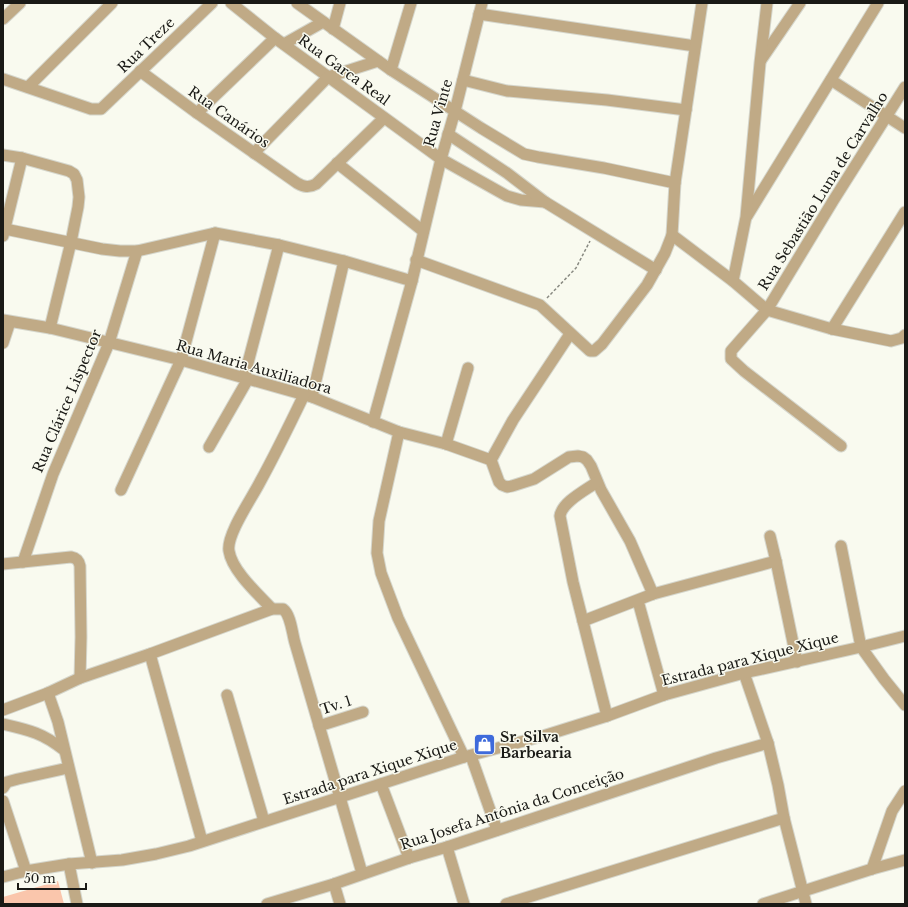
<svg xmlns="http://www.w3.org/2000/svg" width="908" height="907" viewBox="0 0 908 907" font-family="'Libre Baskerville',serif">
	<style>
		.green { fill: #fac6ac }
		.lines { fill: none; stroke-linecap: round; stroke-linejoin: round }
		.minor-casing { stroke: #d5d6cc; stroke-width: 13 }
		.path { stroke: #898a82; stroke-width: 1.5; stroke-dasharray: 3 2; stroke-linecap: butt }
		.minor { stroke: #c0aa86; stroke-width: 11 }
		.labels { text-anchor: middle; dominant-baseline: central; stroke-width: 3; stroke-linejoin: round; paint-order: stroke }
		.street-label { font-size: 14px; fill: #1a1a16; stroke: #f9faef }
		.poi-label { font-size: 14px; font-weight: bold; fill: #1a1a16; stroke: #f9faef; text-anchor: start }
	</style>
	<rect width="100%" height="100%" fill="#f9faef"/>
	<path class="green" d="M58,881L64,904H3V897Z"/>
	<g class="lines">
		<defs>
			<g id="minor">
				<path d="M231,3L275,38L441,159L507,196L521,200L545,202"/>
				<path d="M297,3L391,70L481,128L524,154L538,157L604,168L675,183"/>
				<path d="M479,14L695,46"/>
				<path d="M3,19L20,3"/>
				<path d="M333,29L340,3"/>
				<path d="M284,44L323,22"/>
				<path d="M761,60L800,3"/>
				<path d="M391,70L411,3"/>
				<path d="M140,71L197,113L297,183C304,187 309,188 316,184L384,118"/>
				<path d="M3,79L91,109H101L212,3"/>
				<path d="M463,80L507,91L607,100L686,110"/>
				<path d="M831,80L905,128"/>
				<path d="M28,87L112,3"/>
				<path d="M197,113L275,38"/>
				<path d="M448,134L507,173L545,202L656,270"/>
				<path d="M254,153L328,77L378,61"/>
				<path d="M3,155L22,158L69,171L74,174L77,180L79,197L78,207L71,242L50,328"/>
				<path d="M337,163L423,231"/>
				<path d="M747,216L878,3"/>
				<path d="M5,229L102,249L120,251H137L215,233L279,245L344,261L412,281"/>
				<path d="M672,235L733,281L767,310L832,329L891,341L902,338L905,335"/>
				<path d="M3,236L22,158"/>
				<path d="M416,260L540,305L590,351H594L602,344L647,285L665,253L672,235L675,183L702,3"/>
				<path d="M733,281L746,217L760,63L767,3"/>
				<path d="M3,320L50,328L181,360L312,397L399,432L446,444L491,460"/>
				<path d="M832,329L905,212"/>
				<path d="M3,343L10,322"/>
				<path d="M244,378L279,245"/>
				<path d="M312,397L344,261"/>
				<path d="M373,422L412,281L441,159L455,111L482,3"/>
				<path d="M399,432L379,521L377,553L381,573L398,618L464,757"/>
				<path d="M446,444L468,368"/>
				<path d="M841,446L744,371L731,359V351L767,310L833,201L905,87"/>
				<path d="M209,447L248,379"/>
				<path d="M491,460L499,482L502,485L507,487L512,486L534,479L569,457L578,456L583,457L587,460L591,466L601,490L630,541L653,594"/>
				<path d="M491,460L513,420L570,334"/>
				<path d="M597,482C586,490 562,502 560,516L573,582L607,716"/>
				<path d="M121,490L181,360L215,233"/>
				<path d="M770,536L776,561L797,662"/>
				<path d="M841,546L861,647L884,679L905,705"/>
				<path d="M23,562L53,474L109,343L137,251"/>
				<path d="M3,564L71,557C77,558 79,561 80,566L81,637L80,678"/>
				<path d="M638,601L664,695"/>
				<path d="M272,609C259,595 232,571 229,551C226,535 252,498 260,482C276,453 290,424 304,395"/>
				<path d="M583,621L653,594L776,561"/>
				<path d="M150,654L202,841"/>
				<path d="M744,673L768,743L778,785L784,818L806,904"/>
				<path d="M48,693L58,722L92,863"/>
				<path d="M227,695L264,821"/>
				<path d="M3,710L48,693L80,678L150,654L272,609H283C291,615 292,633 295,643L362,873"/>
				<path d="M3,724C29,730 43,733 64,750"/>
				<path d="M319,726L363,712"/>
				<path d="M471,756L497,830"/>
				<path d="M381,784L409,858"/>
				<path d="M3,788L7,782L18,779L68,768"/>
				<path d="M3,801L26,871"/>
				<path d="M447,847L464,904"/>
				<path d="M69,864L77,904"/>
				<path d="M872,869L892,811L905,791"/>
				<path d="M3,877L26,871L69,864L122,860L156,854L189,846L464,757L543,736L607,716L664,695L744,673L861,647L905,636"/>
				<path d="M334,884L340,904"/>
				<path d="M267,904L334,884L409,858L447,847L716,758L768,743"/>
				<path d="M506,904L784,818"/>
				<path d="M763,904L872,869L905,860"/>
			</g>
		</defs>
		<use href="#minor" class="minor-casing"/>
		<path class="path" d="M547,298L576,268L590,241"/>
		<use href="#minor" class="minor"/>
	</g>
	<defs>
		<symbol id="shop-square" viewBox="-11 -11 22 22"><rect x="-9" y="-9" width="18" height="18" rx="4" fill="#3e6adb" stroke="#f9faef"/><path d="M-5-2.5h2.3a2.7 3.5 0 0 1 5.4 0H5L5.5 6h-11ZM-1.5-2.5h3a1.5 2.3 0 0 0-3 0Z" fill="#fff"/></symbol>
	</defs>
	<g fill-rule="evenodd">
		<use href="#shop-square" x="472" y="732" width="25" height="25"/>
	</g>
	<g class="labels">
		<g class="street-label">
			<text transform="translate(146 45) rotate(-44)">Rua Treze</text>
			<text transform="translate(344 70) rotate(36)">Rua Garca Real</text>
			<text transform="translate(438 113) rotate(-74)">Rua Vinte</text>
			<text transform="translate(229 117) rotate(35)">Rua Canários</text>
			<text transform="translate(823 191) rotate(-58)">Rua Sebastião Luna de Carvalho</text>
			<text transform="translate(254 367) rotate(16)">Rua Maria Auxiliadora</text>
			<text transform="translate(67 401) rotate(-67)">Rua Clárice Lispector</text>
			<text transform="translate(750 659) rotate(-14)">Estrada para Xique Xique</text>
			<text transform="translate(336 705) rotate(-18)">Tv. 1</text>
			<text transform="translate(370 772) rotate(-18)">Estrada para Xique Xique</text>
			<text transform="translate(512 809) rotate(-18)">Rua Josefa Antônia da Conceição</text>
		</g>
		<g class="poi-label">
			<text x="500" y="737">Sr. Silva<tspan x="500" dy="16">Barbearia</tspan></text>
		</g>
	</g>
	<rect width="908" height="907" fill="none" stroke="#1a1a16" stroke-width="8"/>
	<path d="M18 883v6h68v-6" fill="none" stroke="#1a1a16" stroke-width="2"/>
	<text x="24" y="883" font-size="12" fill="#1a1a16" stroke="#f9faef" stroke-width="3" paint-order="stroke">50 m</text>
</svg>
